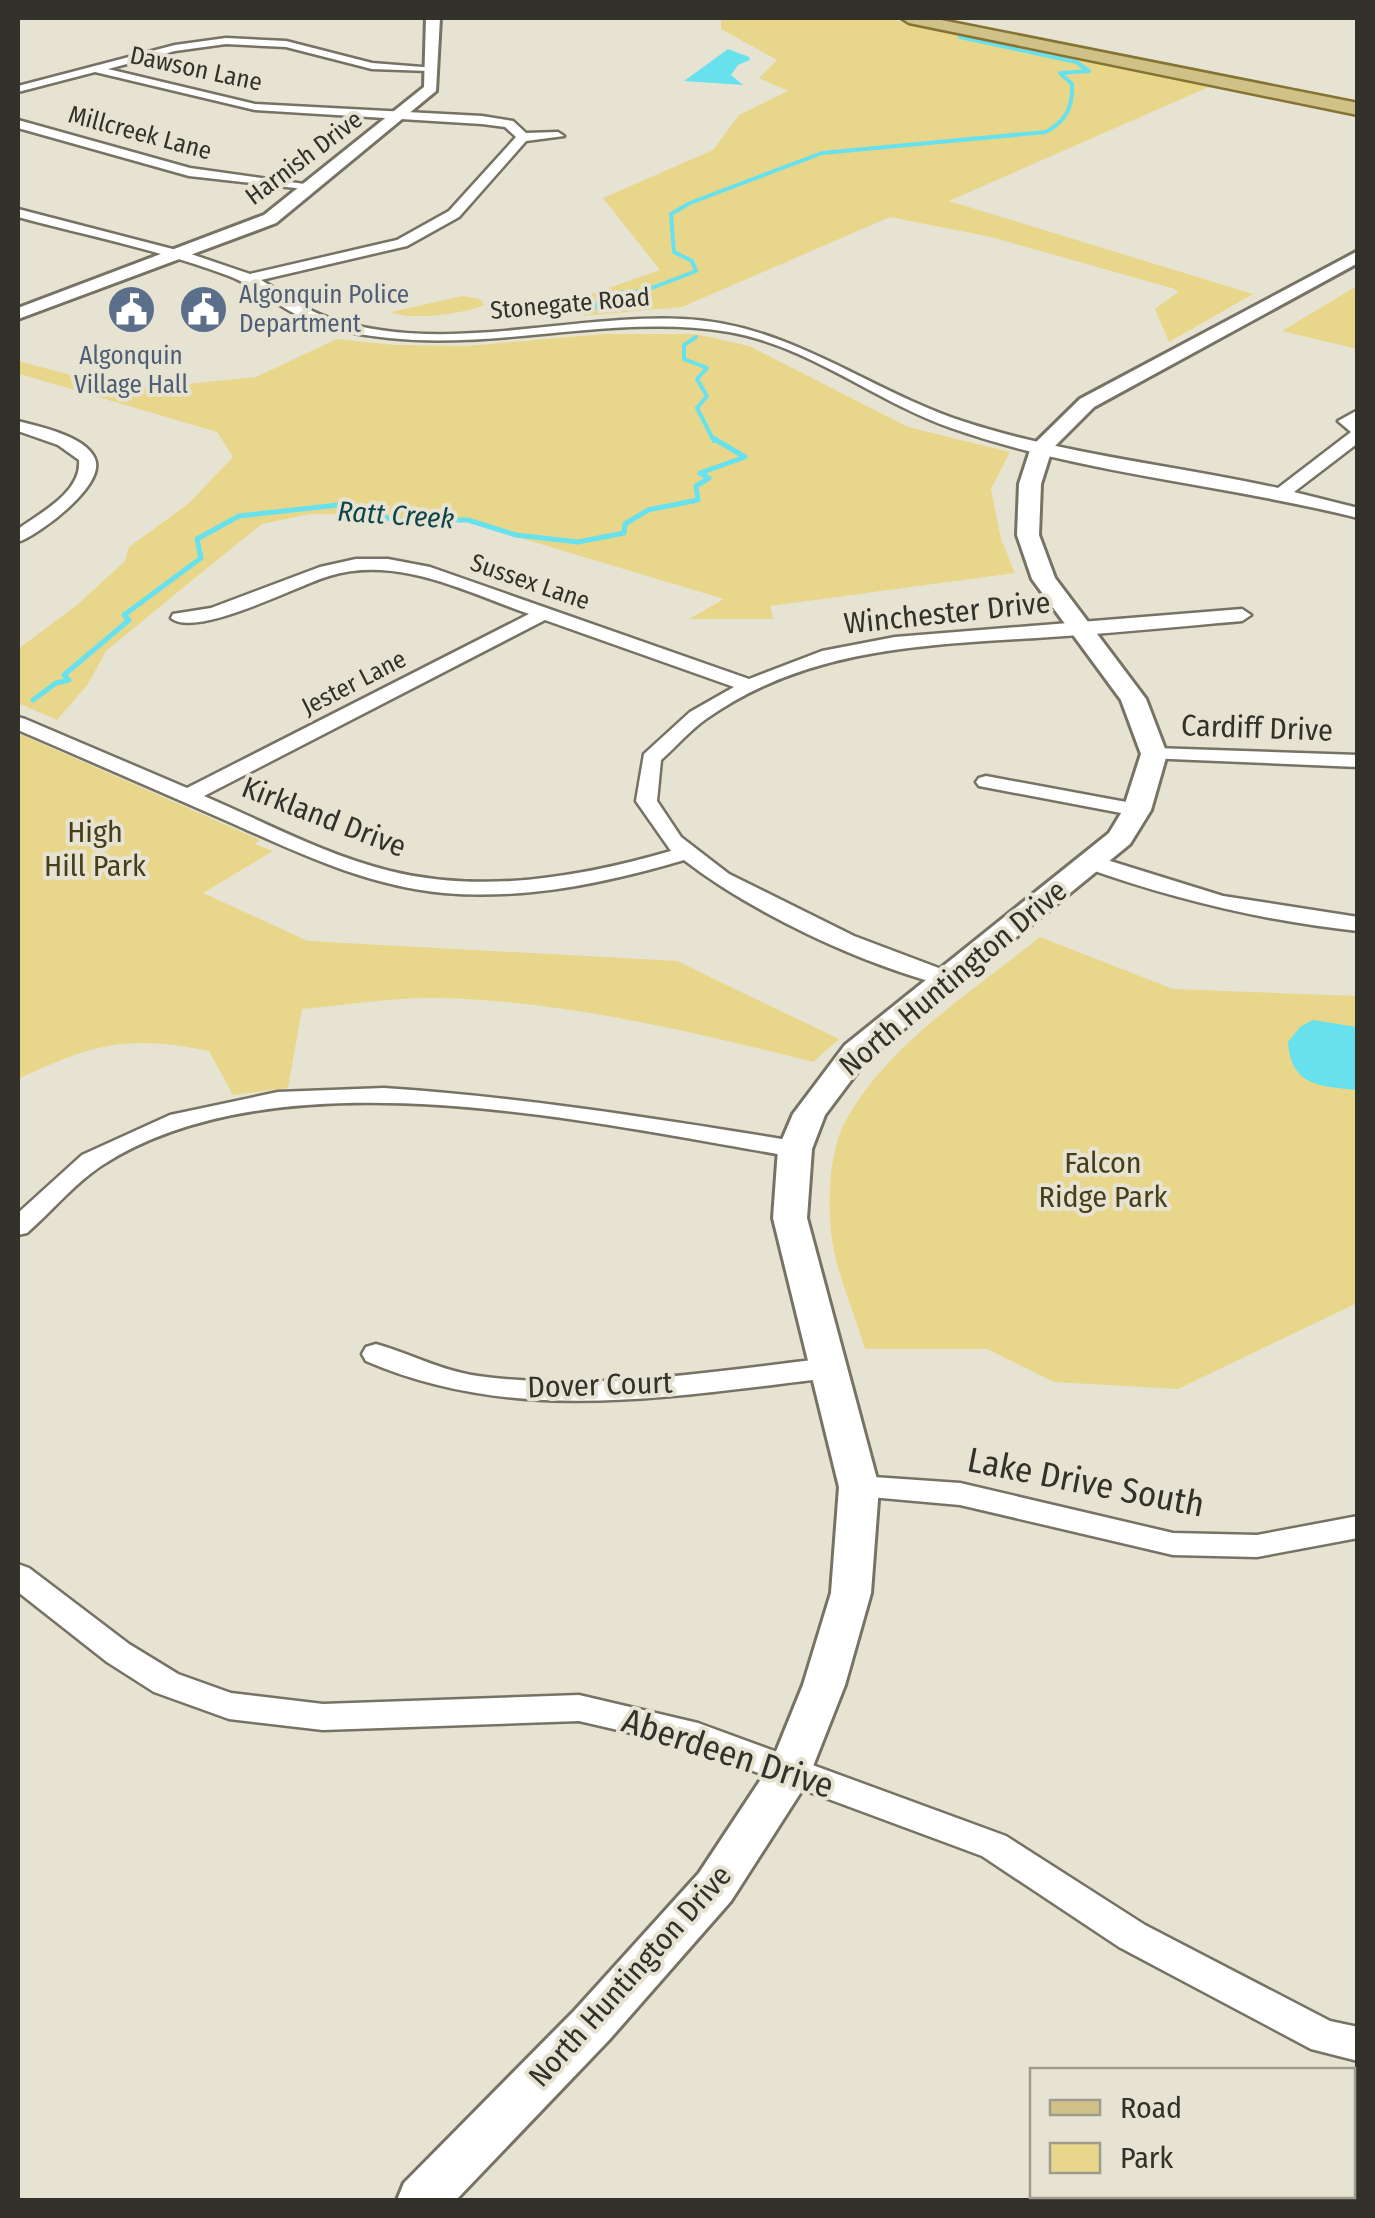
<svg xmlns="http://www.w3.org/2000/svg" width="1375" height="2218" viewBox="0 0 1375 2218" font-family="'Fira Sans Condensed',sans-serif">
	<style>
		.green { fill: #e8d68b }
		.water { fill: #67e1ee }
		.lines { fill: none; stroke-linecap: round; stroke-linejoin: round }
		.stream-far1 { stroke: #67e1ee; stroke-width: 4 }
		.stream { stroke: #67e1ee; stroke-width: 5 }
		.minor-casing { stroke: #767264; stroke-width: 5 }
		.tertiary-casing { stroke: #767264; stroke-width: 6 }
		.primary-casing { stroke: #847332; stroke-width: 5 }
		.minor { fill: #fff; fill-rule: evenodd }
		.tertiary { fill: #fff; fill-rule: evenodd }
		.primary { fill: #d0c186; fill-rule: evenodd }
		.labels { text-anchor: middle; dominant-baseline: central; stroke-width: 8; stroke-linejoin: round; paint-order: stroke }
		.far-street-label { font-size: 25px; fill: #32312a; stroke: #e7e3d3 }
		.far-service-label { font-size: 25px; fill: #4e5e75; stroke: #e7e3d3; text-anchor: start }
		.far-water-label { font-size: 28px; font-style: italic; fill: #0d454b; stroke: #e7e3d3 }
		.street-label { font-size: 30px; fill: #32312a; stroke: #e7e3d3 }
		.park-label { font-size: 30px; fill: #483f1a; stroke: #e7e3d3 }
		.near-street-label { font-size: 35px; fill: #32312a; stroke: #e7e3d3 }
	</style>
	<rect width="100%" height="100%" fill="#e7e3d3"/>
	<g class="green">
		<path d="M721,18H884L1211,86L949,201L1253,294L1169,342L1155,309L1178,292L1175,289L991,237L890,217L682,307L583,316L586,296L660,270L603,198L713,150L739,115L788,91L759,78L777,60L721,29Z"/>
		<path d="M1357,286V349L1282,331Z"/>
		<path d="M462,296L480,299L484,305C464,314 410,321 391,312Z"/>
		<path d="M604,334H696L749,346L908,427L1010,452L991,489L1001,539L1015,573L770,606L773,619H689L724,599L467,522L414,523L374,515L310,514L262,524L190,582L106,651L88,684L57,720L18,703V649L77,605L125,561L129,547L188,504L233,457L217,432L20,374L18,361L128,390L256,377L337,339L395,345L466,346Z"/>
		<path d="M18,733L260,840L255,844L273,851L203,893L308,941L677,961L839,1039L813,1062C690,1031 566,1001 438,998C393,997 346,1005 302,1009L288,1088L233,1095L209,1051C128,1034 91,1044 18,1079Z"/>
		<path d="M1040,937L1173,989L1357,996V1303L1178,1389L1054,1382L987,1349H865C855,1314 834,1267 831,1232C828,1200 829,1156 843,1126C884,1046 972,992 1040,937Z"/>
	</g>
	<g class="water">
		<path d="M728,49L749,57L750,60L738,65L731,75L743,85L684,81Z"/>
		<path d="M1313,1020L1357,1027V1090C1321,1086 1291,1087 1288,1042L1300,1027Z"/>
	</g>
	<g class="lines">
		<g class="stream-far1">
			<path d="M601,310L595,307L602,294L644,291L696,271L692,261L674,252L671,214L690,203L822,153L1046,132C1066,121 1073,107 1072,84L1060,73L1089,71L1076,62L960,37"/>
			<path d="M696,337L684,345V359L707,368L697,379L707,396L697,408L714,441"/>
		</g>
		<path class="stream" d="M33,700L56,683L69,680L64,675L129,620L124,615L201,558L197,539L239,516L338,505L362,507L392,520H468L516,535L578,542L624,533L625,524L648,510L698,500L696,486L709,478L700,473L745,457L713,438"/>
		<defs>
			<g id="minor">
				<path d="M226,38L286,41L372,63L435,68L429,71L372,69L286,47L226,44L175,51L108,69L255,104L482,116L513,121L526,133L558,132L564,136L526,141L459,217L407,246L261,280C283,293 303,309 327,317C440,357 567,314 682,319C789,323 867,390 965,422C1067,455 1174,465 1278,488L1351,432L1338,421L1358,410V443L1294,492L1358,508V518C1224,484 1082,474 951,428C875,401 809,346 729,332C616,313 503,350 389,338C360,335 328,330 301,317C276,305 255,286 229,276C160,250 88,236 18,217V209L188,253L250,274L397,240L449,211L516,137L505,127L482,124L255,110L95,72L18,92V86L175,45Z"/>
				<path d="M18,120L190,168L319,186L313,190L189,176L18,128Z"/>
				<path d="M18,421C40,427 86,436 95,459C106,485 39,535 18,542V529C40,513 82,492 79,460L58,445L18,431Z"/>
				<path d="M356,559H388L430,567L749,679L822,651L895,637L1242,609L1251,615L1242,621C1173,627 1105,634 1036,638C920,645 805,649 706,719C690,730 676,747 661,760L657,801L681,837L729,874L854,936L952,973L956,978L944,985C861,964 751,912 684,860C606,883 526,900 444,893C366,886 297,852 227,821C158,791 88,760 18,730V717L25,719L187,788L529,614C466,592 397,555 329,576C298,585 196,639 171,618L173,614L211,608L320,567ZM545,620L734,687L690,712L644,754L636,801L671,851C581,877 483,894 390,871C325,855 265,822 204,796Z"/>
				<path d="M1154,748L1358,755V767L1147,758V750Z"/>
				<path d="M986,776L1137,804L1148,810L1137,816L979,786L976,782L979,778Z"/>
				<path d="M1091,855L1223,896L1358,917V931C1263,921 1173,899 1083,867L1080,862Z"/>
				<path d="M384,1088C522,1097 658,1119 795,1141L808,1149L795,1157C596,1124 281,1049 101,1166C74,1184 51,1212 27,1233L18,1235V1213L82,1155L170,1115L278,1092Z"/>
				<path d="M376,1344C411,1354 442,1371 478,1376C594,1392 714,1371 830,1358L840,1361L844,1368L840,1375L830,1378C673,1396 516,1426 366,1361L362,1354L366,1347Z"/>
				<path d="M859,1476L960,1483L1173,1533L1257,1535L1358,1516V1538L1257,1557L1173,1555L960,1505L848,1495L844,1487L848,1479Z"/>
				<path d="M18,1564L29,1568L129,1644L178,1674L231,1693L323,1704L579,1695L698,1723L1006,1836L1145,1925L1330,2021L1358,2027V2061L1311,2049L1119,1947L982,1856L683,1745L579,1721L323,1730L229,1719L154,1692L107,1662L18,1592Z"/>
			</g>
			<g id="tertiary">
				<path d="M426,18H440L436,91L276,223L18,319V308L264,215L424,87Z"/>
				<path d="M1358,251V263L1094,407L1052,449L1041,484L1039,535L1055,578L1146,699L1167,754L1151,810L1130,844L867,1059L825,1115L812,1149L807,1218L879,1487L871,1593L845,1685L806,1784L731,1901L609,2040L456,2200H397L404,2183L575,2010L699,1873L771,1764L803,1685L831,1593L839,1487L773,1218L778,1149L793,1114L845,1045L1109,833L1123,810L1141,754L1121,700L1032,579L1017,535L1019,484L1031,447L1080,399Z"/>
			</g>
			<path id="primary" d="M901,18H931L1358,103V115L909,23Z"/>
		</defs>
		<use href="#minor" class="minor-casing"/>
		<use href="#tertiary" class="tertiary-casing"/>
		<use href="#primary" class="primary-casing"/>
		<use href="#minor" class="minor"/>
		<use href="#tertiary" class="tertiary"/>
		<use href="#primary" class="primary"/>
	</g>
	<defs>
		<symbol id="civic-disc" viewBox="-11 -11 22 22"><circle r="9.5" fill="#5c6f8a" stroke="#e7e3d3"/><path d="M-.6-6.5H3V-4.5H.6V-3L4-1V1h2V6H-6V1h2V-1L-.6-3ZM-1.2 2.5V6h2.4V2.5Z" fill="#fff"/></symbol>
	</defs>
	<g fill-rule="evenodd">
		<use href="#civic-disc" x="176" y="282" width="55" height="55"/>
		<use href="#civic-disc" x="104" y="282" width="55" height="55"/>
	</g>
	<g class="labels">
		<g class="far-street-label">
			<text transform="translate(196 69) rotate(12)">Dawson Lane</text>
			<text transform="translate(140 133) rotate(15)">Millcreek Lane</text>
			<text transform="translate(304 158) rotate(-37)">Harnish Drive</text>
			<text transform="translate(570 304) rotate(-5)">Stonegate Road</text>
			<text transform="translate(530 582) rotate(19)">Sussex Lane</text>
			<text transform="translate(354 683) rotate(-27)">Jester Lane</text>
		</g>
		<g class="far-service-label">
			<text x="239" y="295">Algonquin Police<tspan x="239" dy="29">Department</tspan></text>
			<text x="131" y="356" text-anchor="middle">Algonquin<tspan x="131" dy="29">Village Hall</tspan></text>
		</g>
		<g class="far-water-label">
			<text transform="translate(396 515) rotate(4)">Ratt Creek</text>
		</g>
		<g class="street-label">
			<text transform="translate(947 613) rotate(-6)">Winchester Drive</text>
			<text transform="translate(1257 728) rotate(2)">Cardiff Drive</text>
			<text transform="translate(324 817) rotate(21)">Kirkland Drive</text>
			<text transform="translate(953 978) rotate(-40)">North Huntington Drive</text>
			<text transform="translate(600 1385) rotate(-2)">Dover Court</text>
			<text transform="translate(630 1976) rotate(-48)">North Huntington Drive</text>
		</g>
		<g class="park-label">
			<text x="95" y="832">High<tspan x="95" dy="34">Hill Park</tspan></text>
			<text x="1103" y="1163">Falcon<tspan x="1103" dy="34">Ridge Park</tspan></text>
		</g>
		<g class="near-street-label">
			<text transform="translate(1086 1482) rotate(11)">Lake Drive South</text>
			<text transform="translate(728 1753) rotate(18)">Aberdeen Drive</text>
		</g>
	</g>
	<rect width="1375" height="2218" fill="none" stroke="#32312a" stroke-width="40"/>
	<rect x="1030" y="2068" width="325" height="130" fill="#e7e3d3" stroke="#9f9c8f" stroke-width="2.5"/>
	<rect x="1050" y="2100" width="50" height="15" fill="#d0c186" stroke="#9f9c8f" stroke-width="2.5"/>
	<text x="1120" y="2118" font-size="30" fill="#32312a">Road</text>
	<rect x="1050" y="2143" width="50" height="30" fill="#e8d68b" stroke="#9f9c8f" stroke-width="2.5"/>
	<text x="1120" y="2168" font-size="30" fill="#32312a">Park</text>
</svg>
